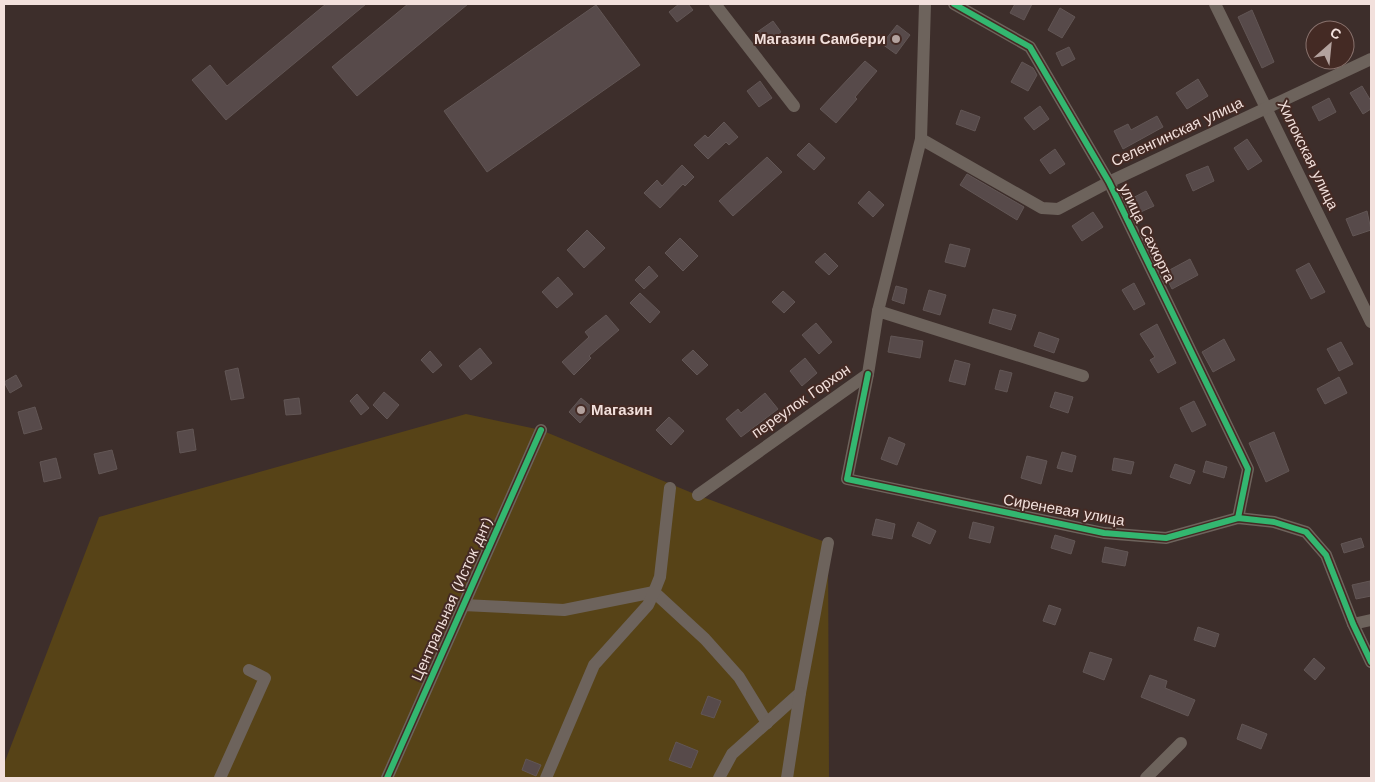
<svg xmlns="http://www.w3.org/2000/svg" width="1375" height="782" viewBox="0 0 1375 782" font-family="'Work Sans',sans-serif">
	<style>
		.green { fill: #574317 }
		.building { fill: #574a4a; stroke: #625655 }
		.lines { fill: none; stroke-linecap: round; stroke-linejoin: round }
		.street { stroke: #6d635c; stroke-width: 12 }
		.cycleway-casing { stroke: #442a24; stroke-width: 9 }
		.cycleway { stroke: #33b770; stroke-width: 6 }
		.poi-dot { fill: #b3a29e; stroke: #442a24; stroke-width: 2 }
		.labels { text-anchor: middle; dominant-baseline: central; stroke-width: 4; stroke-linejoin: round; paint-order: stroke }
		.poi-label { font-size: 15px; font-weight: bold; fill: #f2e0dc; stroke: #442a24; text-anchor: end }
		.street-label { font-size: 15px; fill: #f2e0dc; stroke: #442a24 }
	</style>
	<rect width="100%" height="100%" fill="#3d2e2b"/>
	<path class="green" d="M466,414L541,430L697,495L828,543L829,778H4V764L99,517Z"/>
	<g class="building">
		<path d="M326,4H366L226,120L192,80L210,65L227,86Z"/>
		<path d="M408,4H468L357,96L332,67Z"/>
		<path d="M679,4H688L693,10L677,22L669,12Z"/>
		<path d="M1015,4H1032L1024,20L1010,13Z"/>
		<path d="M596,5L640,65L487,172L444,111Z"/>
		<path d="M1060,8L1075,17L1062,38L1048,30Z"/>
		<path d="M1252,10L1274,62L1262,68L1238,17Z"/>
		<path d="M773,21L781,32L761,46L753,35Z"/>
		<path d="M897,25L910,35L896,54L882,44Z"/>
		<path d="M1069,47L1075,59L1062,66L1056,53Z"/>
		<path d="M865,61L877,71L855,97L857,99L836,123L820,109Z"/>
		<path d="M1022,62L1033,68L1037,75L1028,91L1011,82Z"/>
		<path d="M1198,79L1208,96L1187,109L1176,93Z"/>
		<path d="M760,81L772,98L759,107L747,91Z"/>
		<path d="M1362,86L1371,101V109L1363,114L1350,93Z"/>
		<path d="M1329,98L1336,112L1319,121L1312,107Z"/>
		<path d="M1040,106L1049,119L1034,130L1024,118Z"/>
		<path d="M961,110L980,117L975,131L956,124Z"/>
		<path d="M1157,116L1163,127L1123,149L1114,131L1128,124L1131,130Z"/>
		<path d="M724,122L738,137L729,145L726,142L708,159L694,145L705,135L708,138Z"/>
		<path d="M1247,139L1262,161L1248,170L1234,148Z"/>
		<path d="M809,143L825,158L814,170L797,155Z"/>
		<path d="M1055,149L1065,164L1050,174L1040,160Z"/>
		<path d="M767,157L782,172L733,216L719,201Z"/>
		<path d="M682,165L694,177L685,186L683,184L660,208L644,193L657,180L662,186Z"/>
		<path d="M1208,166L1214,181L1193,191L1186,175Z"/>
		<path d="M967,174L1024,207L1017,220L960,185Z"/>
		<path d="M869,191L884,205L873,217L858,203Z"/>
		<path d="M1146,191L1154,206L1134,215L1127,201Z"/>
		<path d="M1367,211L1371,230L1353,236L1346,219Z"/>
		<path d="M1093,212L1103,227L1082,241L1072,226Z"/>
		<path d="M587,230L605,248L584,268L567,250Z"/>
		<path d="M680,238L698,256L683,271L665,253Z"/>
		<path d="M950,244L970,249L965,267L945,262Z"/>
		<path d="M825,253L838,266L829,275L815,262Z"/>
		<path d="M1190,259L1198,275L1172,289L1164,273Z"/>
		<path d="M1309,263L1325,292L1311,299L1296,270Z"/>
		<path d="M649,266L658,276L644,289L635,280Z"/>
		<path d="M558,277L573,294L557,308L542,292Z"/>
		<path d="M1134,283L1145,304L1134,310L1122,290Z"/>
		<path d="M896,286L907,289L904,304L892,300Z"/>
		<path d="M929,290L946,295L940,315L923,310Z"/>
		<path d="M783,291L795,302L784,313L772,302Z"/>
		<path d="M640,293L660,312L650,323L630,303Z"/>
		<path d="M993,309L1016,315L1011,330L989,323Z"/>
		<path d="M606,315L619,330L589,356L591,358L574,375L562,362L589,337L585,332Z"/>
		<path d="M816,323L832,342L819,354L802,335Z"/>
		<path d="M1157,324L1176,363L1158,373L1150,360L1155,357L1140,334Z"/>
		<path d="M1039,332L1059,339L1054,353L1034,346Z"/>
		<path d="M891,336L923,341L920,358L888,352Z"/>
		<path d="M1224,339L1235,360L1213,372L1202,352Z"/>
		<path d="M1341,342L1353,364L1339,371L1327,349Z"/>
		<path d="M480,348L492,363L471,380L459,366Z"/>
		<path d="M693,350L708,365L697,375L682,360Z"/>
		<path d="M430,351L442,365L433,373L421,360Z"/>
		<path d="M805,358L817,373L802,386L790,371Z"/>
		<path d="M955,360L970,364L965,385L949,381Z"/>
		<path d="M238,368L244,398L231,400L225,371Z"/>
		<path d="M1000,370L1012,373L1007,392L995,389Z"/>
		<path d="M16,375L22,386L10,393L4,382Z"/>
		<path d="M1339,377L1347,393L1325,404L1317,389Z"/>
		<path d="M384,392L399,405L387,419L373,405Z"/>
		<path d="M1055,392L1073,397L1068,413L1050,407Z"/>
		<path d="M765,393L778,409L741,437L726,419L738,409L741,413Z"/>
		<path d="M357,394L369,408L361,415L350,401Z"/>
		<path d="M299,398L301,414L286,415L284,400Z"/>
		<path d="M581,398L593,408L580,423L569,412Z"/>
		<path d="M1194,401L1206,425L1192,432L1180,408Z"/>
		<path d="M35,407L42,429L24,434L18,412Z"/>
		<path d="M669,417L684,431L671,445L656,430Z"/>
		<path d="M193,429L196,450L180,453L177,432Z"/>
		<path d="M1274,432L1289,471L1266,482L1249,443Z"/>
		<path d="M889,437L905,444L897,465L881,459Z"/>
		<path d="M112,450L117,469L99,474L94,454Z"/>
		<path d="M1062,452L1076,456L1072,472L1057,468Z"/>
		<path d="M1027,456L1047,461L1041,484L1021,478Z"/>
		<path d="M56,458L61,478L44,482L40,462Z"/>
		<path d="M1114,458L1134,462L1131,474L1112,470Z"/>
		<path d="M1206,461L1227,467L1224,478L1203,472Z"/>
		<path d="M1175,464L1195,471L1190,484L1170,477Z"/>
		<path d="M876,519L895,524L892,539L872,535Z"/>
		<path d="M918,522L936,531L930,544L912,536Z"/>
		<path d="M973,522L994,527L990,543L969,538Z"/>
		<path d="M1055,535L1075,541L1071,554L1051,548Z"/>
		<path d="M1361,538L1364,547L1344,553L1341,544Z"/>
		<path d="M1105,547L1128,552L1125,566L1102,562Z"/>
		<path d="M1370,581L1371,596L1356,599L1352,585Z"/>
		<path d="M1049,605L1061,609L1055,625L1043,621Z"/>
		<path d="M1198,627L1219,634L1215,647L1194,640Z"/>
		<path d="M1090,652L1112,659L1104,680L1083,672Z"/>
		<path d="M1314,658L1325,668L1315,680L1304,670Z"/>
		<path d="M1150,675L1167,681L1165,688L1195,700L1188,716L1141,697Z"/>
		<path d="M708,696L721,701L714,718L701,714Z"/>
		<path d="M1242,724L1267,734L1261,749L1237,739Z"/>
		<path d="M676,742L698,751L691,768L669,760Z"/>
		<path d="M526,759L541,765L536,776L522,770Z"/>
	</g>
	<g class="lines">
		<g class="street">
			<path d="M715,4L794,106"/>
			<path d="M954,4L1030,47L1109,182L1248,469L1238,518"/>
			<path d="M1215,4L1371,322"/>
			<path d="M921,139L1042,208L1058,209L1109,182L1371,59"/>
			<path d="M878,311L921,139L925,4"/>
			<path d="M868,374L847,479L1104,533L1166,538L1238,518L1274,522L1306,532L1326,555L1353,624L1371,662"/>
			<path d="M698,495L868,374L878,311L1083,376"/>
			<path d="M463,605L564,610L654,592L705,639L739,677L767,723"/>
			<path d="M1353,624L1371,620"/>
			<path d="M220,778L265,678L249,670"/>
			<path d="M387,778L541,430"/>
			<path d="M546,778L594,665L648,605L654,592L660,577L670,488"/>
			<path d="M719,778L732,754L800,693L828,543"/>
			<path d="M787,778L800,693"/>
			<path d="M1146,778L1181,743"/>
		</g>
		<defs>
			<g id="cycleway">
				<path d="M954,4L1030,47L1109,182L1248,469L1238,518"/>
				<path d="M868,374L847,479L1104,533L1166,538L1238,518L1274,522L1306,532L1326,555L1353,624L1371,662"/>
				<path d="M387,778L541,430"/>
			</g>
		</defs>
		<use href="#cycleway" class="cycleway-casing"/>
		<use href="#cycleway" class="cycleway"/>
	</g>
	<g class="poi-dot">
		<circle cx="896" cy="39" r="5"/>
		<circle cx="581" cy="410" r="5"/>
	</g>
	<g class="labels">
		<g class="poi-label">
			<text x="886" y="39">Магазин Самбери</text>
			<text x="591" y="410" text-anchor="start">Магазин</text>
		</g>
		<g class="street-label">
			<text transform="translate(1177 132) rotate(-25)">Селенгинская улица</text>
			<text transform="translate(1308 155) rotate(64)">Хилокская улица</text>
			<text transform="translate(1147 233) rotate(64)">улица Сахюрта</text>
			<text transform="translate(801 401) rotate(-35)">переулок Горхон</text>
			<text transform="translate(1064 510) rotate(10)">Сиреневая улица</text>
			<text transform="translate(452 599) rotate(-66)">Центральная (Исток днт)</text>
		</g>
	</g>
	<rect width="1375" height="782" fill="none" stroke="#f2e0dc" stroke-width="10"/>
	<g transform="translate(1330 45) rotate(27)"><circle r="24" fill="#442a24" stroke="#8a736e"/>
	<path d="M0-4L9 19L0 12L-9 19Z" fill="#b3a29e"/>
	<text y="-8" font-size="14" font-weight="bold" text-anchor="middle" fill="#f2e0dc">С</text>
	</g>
</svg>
